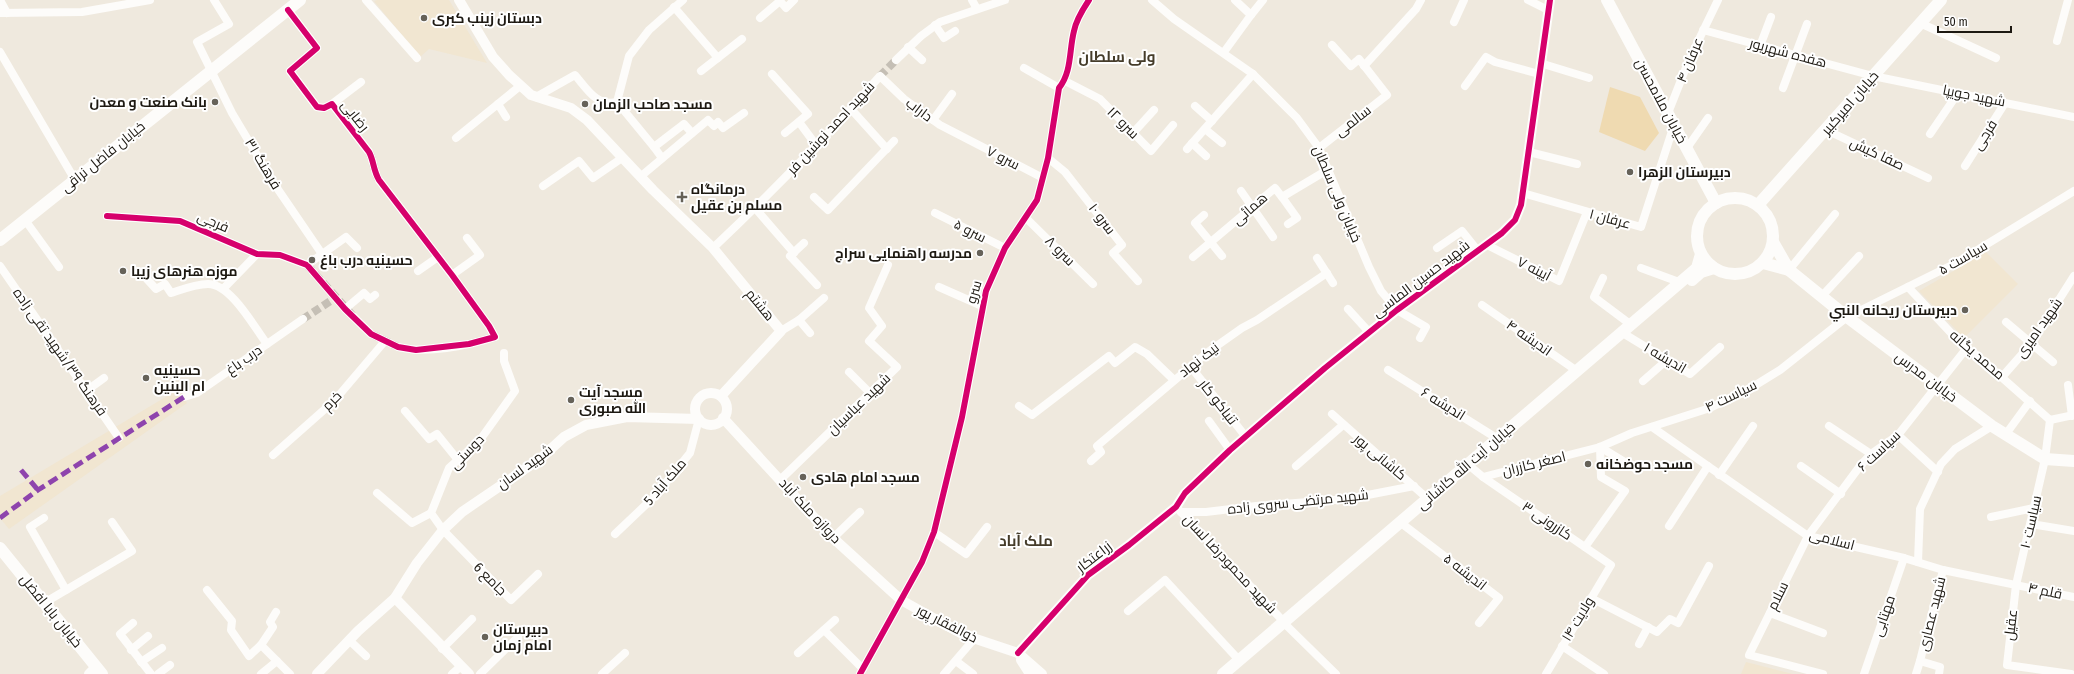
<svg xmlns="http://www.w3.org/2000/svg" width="2074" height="674" viewBox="0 0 2074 674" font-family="'Fira Sans Condensed',Cairo,sans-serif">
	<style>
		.built { fill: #f1e6d1 }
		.green { fill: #efdab1 }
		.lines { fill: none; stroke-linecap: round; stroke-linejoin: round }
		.minor-tunnel { stroke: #c5bfb5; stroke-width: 8; stroke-dasharray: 8 4; stroke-linecap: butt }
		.minor { stroke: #fdfcfa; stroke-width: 8 }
		.tertiary { stroke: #fdfcfa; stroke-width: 10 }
		.secondary { stroke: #fdfcfa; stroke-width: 12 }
		.quiet { stroke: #8e44ad; stroke-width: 5; stroke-dasharray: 10 5; stroke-linecap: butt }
		.cycleway-casing { stroke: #fff; stroke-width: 8 }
		.cycleway { stroke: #d6006c; stroke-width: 6 }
		.poi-dot { fill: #666259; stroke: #fff; stroke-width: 1.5 }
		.labels { text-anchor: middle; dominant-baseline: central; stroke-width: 4; stroke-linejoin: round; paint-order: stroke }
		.poi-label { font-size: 14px; font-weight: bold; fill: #1d1912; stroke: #fff; text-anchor: start }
		.street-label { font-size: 14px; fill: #1d1912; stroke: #fff }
		.neighbourhood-label { font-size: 15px; font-weight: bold; fill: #453c2a; stroke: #fff }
	</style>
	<rect width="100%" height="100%" fill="#efe9de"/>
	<g class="built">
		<path d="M377,0H449L487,63L429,49L420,57L374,1Z"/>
		<path d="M1986,252L2018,284L1964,338L1919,291Z"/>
		<path d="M179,389L187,403L9,529L0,518V496Z"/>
		<path d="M1746,662L1793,674H1741Z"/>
	</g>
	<path class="green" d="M1610,87L1640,97L1659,133L1645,151L1599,132Z"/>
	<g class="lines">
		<g class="minor-tunnel">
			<path d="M880,76L896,60"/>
			<path d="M369,152C374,161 373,170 379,180"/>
			<path d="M307,265L354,317"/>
			<path d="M303,319L335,298"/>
			<path d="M371,334L398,347"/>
		</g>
		<g class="minor">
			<path d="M0,0L7,13"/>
			<path d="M214,0L229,24L197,42L232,113L275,185L322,254"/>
			<path d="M366,0L417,58"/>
			<path d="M972,0L977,9"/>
			<path d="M1152,0L1174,19L1253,74L1297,118L1319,148L1369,267L1381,291L1397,310L1426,327L1420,338"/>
			<path d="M1528,0L1548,10"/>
			<path d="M674,7L718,58"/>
			<path d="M288,10L317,48L290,71L317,107L324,108L332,104L369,152"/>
			<path d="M0,13L82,12L150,0"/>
			<path d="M1251,15L1263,0"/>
			<path d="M760,18L780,1L786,8L794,0"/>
			<path d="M1454,22L1464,0"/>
			<path d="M1920,23L1996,58"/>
			<path d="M935,25L944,38L955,31"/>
			<path d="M1703,30L1873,76L2074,117"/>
			<path d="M2057,41L2068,0"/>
			<path d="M1760,46L1771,17"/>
			<path d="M908,47L922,60"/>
			<path d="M0,52L75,180"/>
			<path d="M1224,52L1251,15L1235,0"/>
			<path d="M896,60L921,36L940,22L1005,0"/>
			<path d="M1540,63L1589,78"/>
			<path d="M1364,66L1416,9L1421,0"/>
			<path d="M1024,68L1059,88"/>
			<path d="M701,71L742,39"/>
			<path d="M772,74L808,114L785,133"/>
			<path d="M1065,81L1100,99L1151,151L1173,125"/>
			<path d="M1465,86L1486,57L1495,62L1539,74"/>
			<path d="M1783,88L1807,24"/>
			<path d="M536,97L575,75C587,89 597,107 617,102"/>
			<path d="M617,102L629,56L649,30L683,0"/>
			<path d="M617,102L654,147"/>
			<path d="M332,104L361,82"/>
			<path d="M498,104L506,117"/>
			<path d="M1195,106L1212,121"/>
			<path d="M851,109L887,149"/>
			<path d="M1668,113L1689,60L1718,0"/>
			<path d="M933,120L952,94"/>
			<path d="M799,122L816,145"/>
			<path d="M1205,129L1222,143"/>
			<path d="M1826,130L1928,178"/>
			<path d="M1133,133L1154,110"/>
			<path d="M1930,134L1958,93"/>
			<path d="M456,138L520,86"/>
			<path d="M1192,143L1206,156"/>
			<path d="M1319,148L1387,95L1359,59L1351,66L1332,45"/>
			<path d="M1687,148L1708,118"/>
			<path d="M1187,149L1253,74"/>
			<path d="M1529,152L1577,164"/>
			<path d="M662,158L654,147L684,124L692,133"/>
			<path d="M1048,158L1065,172L1122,245L1113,253L1138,281"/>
			<path d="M1965,166L2005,103"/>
			<path d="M640,177L708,120L714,126L718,122L723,128L744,113"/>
			<path d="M379,180L452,275L489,326L495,337C468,346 425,354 398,347"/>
			<path d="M543,186L579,161L593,178L622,158"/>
			<path d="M1241,191L1273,237"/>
			<path d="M1523,193L1641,227L1674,125"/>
			<path d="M814,197L828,210L894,141"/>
			<path d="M1282,197L1297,218L1288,224"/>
			<path d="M755,208L794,253"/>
			<path d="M935,213L1005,248"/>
			<path d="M1204,215L1195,223L1222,256"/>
			<path d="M107,216L180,221L257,254L280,255L307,265L346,237L357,248"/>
			<path d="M1026,218L1093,284"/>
			<path d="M25,220L59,267"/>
			<path d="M804,243L790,256L817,285"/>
			<path d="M1487,245L1559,281L1587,212"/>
			<path d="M713,248C771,193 827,136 880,76L904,99L940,125L1043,178"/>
			<path d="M1437,248L1462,231L1478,251"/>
			<path d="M1193,257L1275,188L1282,197L1329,169"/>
			<path d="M1317,258L1333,283"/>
			<path d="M0,266L119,438"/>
			<path d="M1641,268L1679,282"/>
			<path d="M1789,270L1835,214"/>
			<path d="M418,271L438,257"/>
			<path d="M452,275L480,255L467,238"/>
			<path d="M145,277L156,289L165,284L171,293C183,289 196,284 208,284C231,284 254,327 267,344"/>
			<path d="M1603,278L1594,297L1630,324"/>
			<path d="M939,287L982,306"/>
			<path d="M1908,287L1966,349L1973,352L2050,420"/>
			<path d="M224,288L257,254"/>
			<path d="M1822,296L1859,256"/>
			<path d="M1482,305L1577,371"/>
			<path d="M345,309L364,293L370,299L375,295"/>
			<path d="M1348,309L1369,332"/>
			<path d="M354,317L371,334"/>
			<path d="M799,320L810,333"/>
			<path d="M2006,322L2053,362"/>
			<path d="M781,331L799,320L824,298"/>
			<path d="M1626,335L1690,374L1720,347"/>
			<path d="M504,353V361L515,391L480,440L449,468L431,513L443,530L511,600L538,574"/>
			<path d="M1191,367L1246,437"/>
			<path d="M1388,370L1498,439"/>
			<path d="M849,372L870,393"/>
			<path d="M2002,377L2031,344L2074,276"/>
			<path d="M1643,381L1667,360"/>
			<path d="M2068,385L2072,416"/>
			<path d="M86,391L104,378"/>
			<path d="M184,397L197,393L303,319"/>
			<path d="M1019,406L1032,415L1109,356L1115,363L1135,347L1147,354L1174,380"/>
			<path d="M405,411L429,439L437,434L458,460"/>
			<path d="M1332,414L1428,499"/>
			<path d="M2050,420L2045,459L2016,585L2007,665L2071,674"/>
			<path d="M2050,420L2074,415"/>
			<path d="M1209,421L1230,450"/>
			<path d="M1829,426L1871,454"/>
			<path d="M1652,427L1808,536L1904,558L1943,570L2074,597"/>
			<path d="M2006,434L2030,401"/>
			<path d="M1898,435L1938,472"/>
			<path d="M1600,447L1636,469"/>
			<path d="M273,455L334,401L385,341"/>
			<path d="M1091,461L1101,452L1097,446L1208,352L1242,328L1257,320L1327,273"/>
			<path d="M1296,466L1343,425"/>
			<path d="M1801,466L1841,494"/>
			<path d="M1471,467L1483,477L1600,447L1632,433L1710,408L1746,391L1780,370L1847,317L1956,263L2074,191"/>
			<path d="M1719,475L1753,426"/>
			<path d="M1483,477L1611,565L1546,674"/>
			<path d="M780,480L897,367L869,341L882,326L869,308L888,265"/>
			<path d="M377,493L412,523L431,513"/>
			<path d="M1179,510L1284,622"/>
			<path d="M1181,512H1206L1256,506L1347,499L1414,486"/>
			<path d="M1991,517L2034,508"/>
			<path d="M44,518L30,527L66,590"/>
			<path d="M2031,524L2074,531"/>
			<path d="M1405,526L1499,598L1479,623"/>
			<path d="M1669,526L1708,466"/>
			<path d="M934,532L966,554L987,527"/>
			<path d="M615,534L655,496L690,453L699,419"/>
			<path d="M833,538L860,512"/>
			<path d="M1585,547L1625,491L1601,477L1600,447"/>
			<path d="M1918,562L1920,509L1941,464L1955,449L1992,426"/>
			<path d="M207,590L232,621L231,630L249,656L261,645L273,627L270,622L276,612"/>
			<path d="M1591,598L1657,632L1670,619L1678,623L1709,566"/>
			<path d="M44,603L132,551L112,522"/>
			<path d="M1128,611L1165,580L1239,660"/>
			<path d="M1770,613L1823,633"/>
			<path d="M133,623L120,634L151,674"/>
			<path d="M1288,627L1336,674"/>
			<path d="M824,630L863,669"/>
			<path d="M349,640L366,656"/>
			<path d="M1639,644L1648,627"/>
			<path d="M261,645L290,674"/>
			<path d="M1562,646L1604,674"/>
			<path d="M442,649L472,619"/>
			<path d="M131,650L148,636"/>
			<path d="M798,653L835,620"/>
			<path d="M956,661L973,674"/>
			<path d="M141,662L162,648"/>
			<path d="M158,674L170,665"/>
			<path d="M261,674L277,661"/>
			<path d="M452,674L461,666"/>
			<path d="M480,674L518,637"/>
			<path d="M602,674L625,653"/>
			<path d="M860,674L922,562L934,532L962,417L986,291L1005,248L1037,200L1048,158L1059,88C1072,72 1069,50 1074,31C1076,20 1083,9 1089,0"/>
			<path d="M944,674L974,639"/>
			<path d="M1823,674L1749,655L1808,536L1860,466L1871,454L1898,435L1966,349"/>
			<path d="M1864,674L1904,558"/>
			<path d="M1916,674L1920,661"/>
			<path d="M1939,674L1940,667L1920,661L1943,570"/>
		</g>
		<g class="tertiary">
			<path d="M459,0L493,57L509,75L531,95L571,108L587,120L653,190L713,248L781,331L721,396"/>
			<circle cx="711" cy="409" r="16"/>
			<path d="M723,418L833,538L901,600L964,635L1018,653L1042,674"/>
			<path d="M395,598L469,674"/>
			<path d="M1018,653L1088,575L1129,545L1176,507L1185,493L1230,450L1325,368L1397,310L1502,233L1515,220L1521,205L1550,0"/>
			<path d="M1021,660L1030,674"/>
			<path d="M89,674L96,667"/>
			<path d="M317,674L358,631L395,598L417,563L443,530L462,512L541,458L564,437L586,425L627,417L699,419"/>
		</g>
		<g class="secondary">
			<path d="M1607,0L1716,203"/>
			<circle cx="1735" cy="236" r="38"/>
			<path d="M1758,205L1941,0"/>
			<path d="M0,240L300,0"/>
			<path d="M1773,242L1789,270L1847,317L1992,426L2045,459L2074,461"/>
			<path d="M1763,263L1789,270"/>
			<path d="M1692,280L1701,272L1714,268"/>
			<path d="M0,548L102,674"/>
			<path d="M1223,674L1697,268L1701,254"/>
		</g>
		<g class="quiet">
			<path d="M21,470L38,490"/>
			<path d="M0,518L38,490L184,397"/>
		</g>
		<defs>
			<g id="cycleway">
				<path d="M107,216L180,221L257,254L280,255L307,265L345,309L371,334L398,347L416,350L469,344L495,337L489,326L452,275L379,180C373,170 374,161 369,152L332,104L324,108L317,107L290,71L317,48L288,10"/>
				<path d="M1018,653L1088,575L1129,545L1176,507L1185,493L1230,450L1325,368L1397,310L1502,233L1515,220L1521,205L1550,0"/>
				<path d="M860,674L922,562L934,532L962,417L986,291L1005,248L1037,200L1048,158L1059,88C1072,72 1069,50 1074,31C1076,20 1083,9 1089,0"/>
			</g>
		</defs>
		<use href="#cycleway" class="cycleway-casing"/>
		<use href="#cycleway" class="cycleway"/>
	</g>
	<g class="poi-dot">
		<circle cx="424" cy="18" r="4"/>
		<circle cx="215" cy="102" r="4"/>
		<circle cx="585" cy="104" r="4"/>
		<circle cx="1630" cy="172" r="4"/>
		<path d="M680 191h4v4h4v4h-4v4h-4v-4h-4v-4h4z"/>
		<circle cx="980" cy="253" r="4"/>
		<circle cx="312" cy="260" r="4"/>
		<circle cx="123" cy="271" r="4"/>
		<circle cx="1965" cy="310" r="4"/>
		<circle cx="146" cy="378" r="4"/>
		<circle cx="571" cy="400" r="4"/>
		<circle cx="1588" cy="464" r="4"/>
		<circle cx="803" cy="477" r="4"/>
		<circle cx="485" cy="637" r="4"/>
	</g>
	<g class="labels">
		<g class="poi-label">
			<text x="432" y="18">دبستان زینب کبری</text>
			<text x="207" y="102" text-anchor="end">بانک صنعت و معدن</text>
			<text x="593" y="104">مسجد صاحب الزمان</text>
			<text x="1638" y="172">دبیرستان الزهرا</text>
			<text x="691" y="189">درمانگاه<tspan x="691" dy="16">مسلم بن عقیل</tspan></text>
			<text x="972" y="253" text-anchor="end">مدرسه راهنمایی سراج</text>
			<text x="320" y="260">حسینیه درب باغ</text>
			<text x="131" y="271">موزه هنرهای زیبا</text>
			<text x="1957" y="310" text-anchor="end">دبيرستان ريحانه النبي</text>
			<text x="154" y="370">حسینیه<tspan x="154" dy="16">ام البنین</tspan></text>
			<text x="579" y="392">مسجد آیت<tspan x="579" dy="16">الله صبوری</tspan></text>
			<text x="1596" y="464">مسجد حوضخانه</text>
			<text x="811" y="477">مسجد امام هادی</text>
			<text x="493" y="629">دبیرستان<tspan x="493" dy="16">امام زمان</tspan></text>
		</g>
		<g class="street-label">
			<text transform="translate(1788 53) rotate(15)">هفده شهریور</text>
			<text transform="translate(1690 60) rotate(-67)">عرفان ۴</text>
			<text transform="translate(1974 96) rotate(11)">شهید جویپا</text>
			<text transform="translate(1661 101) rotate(62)">خیابان ملامحسن</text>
			<text transform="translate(1850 103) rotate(-49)">خیابان امیرکبیر</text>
			<text transform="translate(919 110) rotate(37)">داراب</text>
			<text transform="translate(355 116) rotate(51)">رضایی</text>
			<text transform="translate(1353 121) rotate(-38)">سالمی</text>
			<text transform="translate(1123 123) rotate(45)">سرو ۱۲</text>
			<text transform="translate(831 128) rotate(-47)">شهید احمد نوشین فر</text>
			<text transform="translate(1985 135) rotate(-58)">فرجی</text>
			<text transform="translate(1877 154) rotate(25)">صفا کیش</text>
			<text transform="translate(103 157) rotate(-39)">خیابان فاضل نراقی</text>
			<text transform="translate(1003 158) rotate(27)">سرو ۷</text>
			<text transform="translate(263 164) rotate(59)">فرهنگ ۳۱</text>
			<text transform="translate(1337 194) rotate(67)">خیابان ولی سلطان</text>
			<text transform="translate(1250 209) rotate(-41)">همائی</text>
			<text transform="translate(1102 219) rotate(53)">سرو ۱۰</text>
			<text transform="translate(1610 219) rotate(15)">عرفان ۱</text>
			<text transform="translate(213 222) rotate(23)">فرجی</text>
			<text transform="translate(970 231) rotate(27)">سرو ۵</text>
			<text transform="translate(1060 251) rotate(45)">سرو ۸</text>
			<text transform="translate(1963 258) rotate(-30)">سیاست ۵</text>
			<text transform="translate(1534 269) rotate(27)">آیینه ۷</text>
			<text transform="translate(1421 279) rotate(-37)">شهید حسین الماسی</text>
			<text transform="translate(974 292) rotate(-73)">سرو</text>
			<text transform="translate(760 305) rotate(51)">هشتم</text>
			<text transform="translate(2039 328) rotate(-55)">شهید امیری</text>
			<text transform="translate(1529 338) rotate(35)">اندیشه ۴</text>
			<text transform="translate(60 352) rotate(55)">فرهنگ ۳۹/شهید تقی زاده</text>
			<text transform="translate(1977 355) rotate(41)">محمد یگانه</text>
			<text transform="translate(1665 358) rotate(30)">اندیشه ۱</text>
			<text transform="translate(244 360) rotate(-35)">درب باغ</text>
			<text transform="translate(1199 360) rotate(-38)">نیک نهاد</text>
			<text transform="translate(1926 377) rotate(37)">خیابان مدرس</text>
			<text transform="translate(1731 396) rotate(-26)">سیاست ۴</text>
			<text transform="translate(332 401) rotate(-45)">خرم</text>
			<text transform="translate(1218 402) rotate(52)">تنباکو کار</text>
			<text transform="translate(859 404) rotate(-44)">شهید عباسیان</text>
			<text transform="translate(1443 404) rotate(32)">اندیشه ۶</text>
			<text transform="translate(1879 451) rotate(-43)">سیاست ۶</text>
			<text transform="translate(467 452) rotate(-46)">دوستی</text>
			<text transform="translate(1380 457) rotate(40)">کاشانی پور</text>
			<text transform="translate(1534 464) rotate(-14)">اصغر کازران</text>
			<text transform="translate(1466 466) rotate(-41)">خیابان آیت الله کاشانی</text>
			<text transform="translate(525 467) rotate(-36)">شهید لسان</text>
			<text transform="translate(665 482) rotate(-49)">ملک آباد 5</text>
			<text transform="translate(1298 502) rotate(-6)">شهید مرتضی سروی زاده</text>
			<text transform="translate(810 511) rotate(47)">دروازه ملک آباد</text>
			<text transform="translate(1547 521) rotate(34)">کازرونی ۳</text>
			<text transform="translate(2031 522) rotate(-77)">سیاست ۱۰</text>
			<text transform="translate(1832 540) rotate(15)">اسلامی</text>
			<text transform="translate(1094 557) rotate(-38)">زراعتکار</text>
			<text transform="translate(1230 564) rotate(47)">شهید محمودرضا لسان</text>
			<text transform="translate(1465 572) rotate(38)">اندیشه ۵</text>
			<text transform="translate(490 579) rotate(45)">جامع 6</text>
			<text transform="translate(2045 591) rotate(12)">قلم ۴</text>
			<text transform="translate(1778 596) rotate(-64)">سلام</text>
			<text transform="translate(51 611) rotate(51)">خیابان بابا افضل</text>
			<text transform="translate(1932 614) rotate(-76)">شهید عصاری</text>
			<text transform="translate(1884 616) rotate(-71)">مهتابی</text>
			<text transform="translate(1578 619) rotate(-59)">ولایت ۱۴</text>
			<text transform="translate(947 624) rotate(27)">ذوالفقار پور</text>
			<text transform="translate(2011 625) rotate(-83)">عقیل</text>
		</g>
		<g class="neighbourhood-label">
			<text x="1117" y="57">ولی سلطان</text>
			<text x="1026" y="541">ملک آباد</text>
		</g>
	</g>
	<path d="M1938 26v6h73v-6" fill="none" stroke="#1d1912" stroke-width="2"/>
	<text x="1944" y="26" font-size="12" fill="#1d1912" stroke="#ffffff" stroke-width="3" paint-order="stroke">50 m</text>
</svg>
